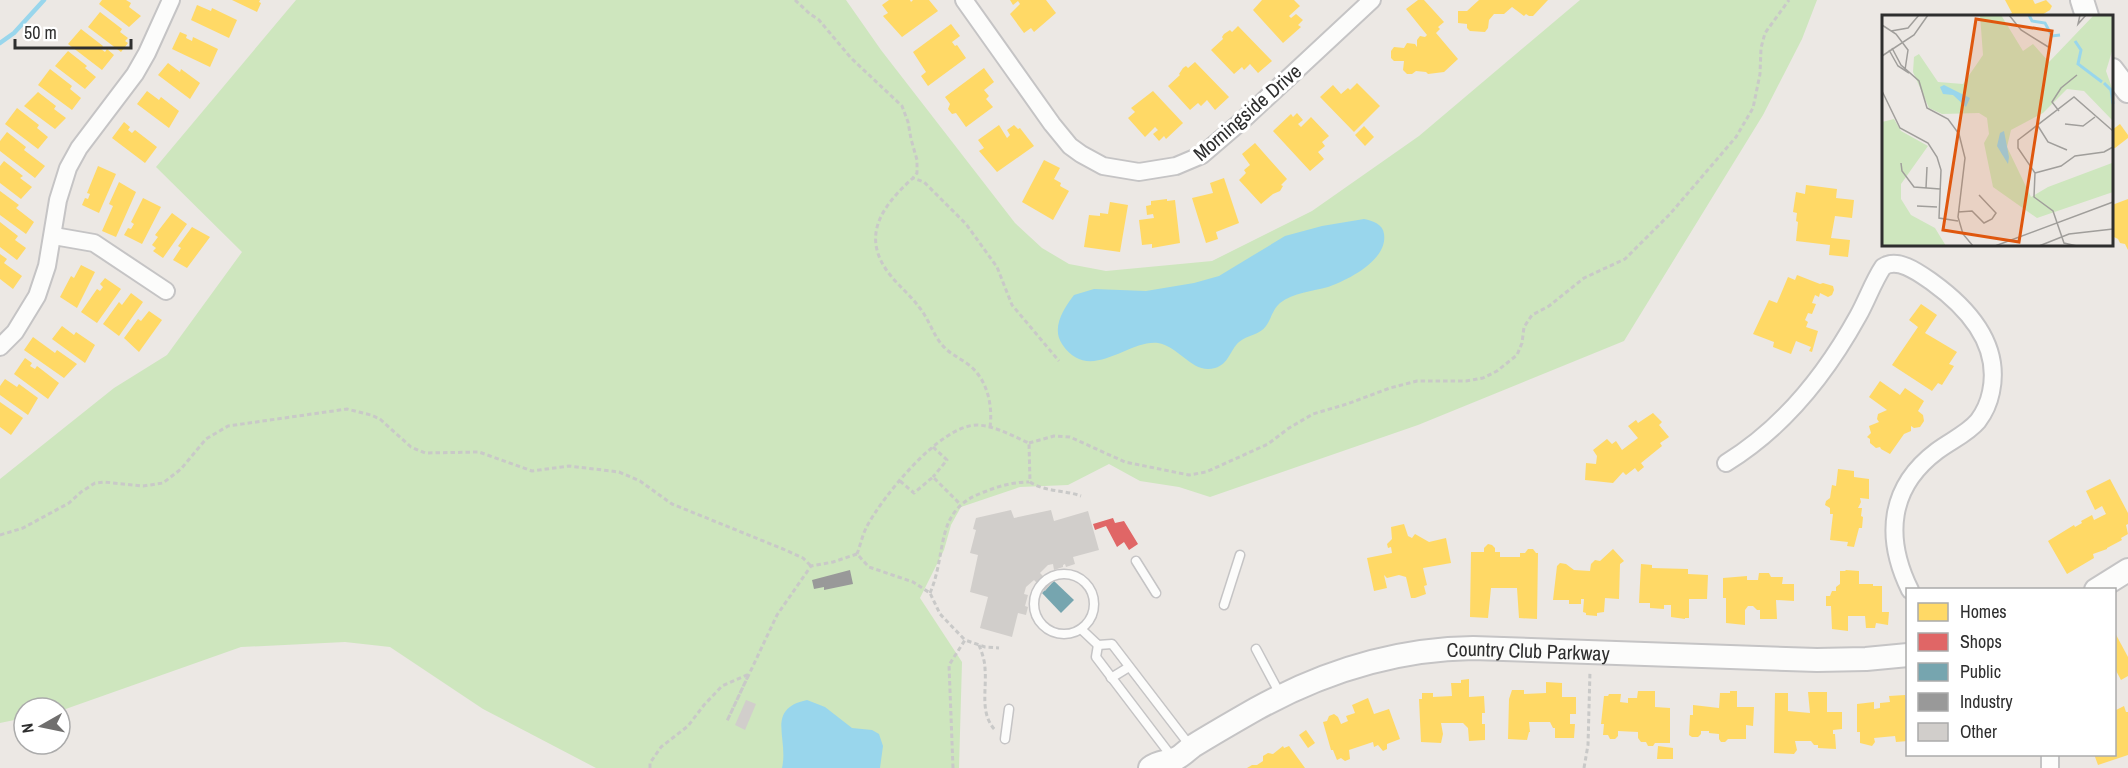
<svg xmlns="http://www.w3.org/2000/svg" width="2128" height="768" viewBox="0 0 2128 768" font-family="'Archivo Narrow',sans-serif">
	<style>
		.green { fill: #cee6be }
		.water { fill: #99d6ec }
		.homes { fill: #ffd966 }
		.shops { fill: #e06666 }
		.public { fill: #76a5af }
		.industry { fill: #999 }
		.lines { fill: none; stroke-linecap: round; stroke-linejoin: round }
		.stream { stroke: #99d6ec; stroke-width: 4.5 }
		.building { fill: #d1cecb }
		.lane-casing { stroke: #c5c4c5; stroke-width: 11 }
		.street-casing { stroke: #c5c4c5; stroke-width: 20 }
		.secondary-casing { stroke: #c5c4c5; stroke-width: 26 }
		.path { stroke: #c9c9c8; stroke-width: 3; stroke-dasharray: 4.5 3; stroke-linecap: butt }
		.lane { stroke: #fcfcfb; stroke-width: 8 }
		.street { stroke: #fcfcfb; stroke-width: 16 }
		.secondary { stroke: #fcfcfb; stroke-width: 22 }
		.labels { text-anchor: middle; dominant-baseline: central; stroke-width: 6; stroke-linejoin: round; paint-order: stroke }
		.street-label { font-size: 20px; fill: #2e2e2e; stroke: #fff }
		.inset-river { fill: none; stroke: #99d6ec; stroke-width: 3 }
		.inset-road { fill: none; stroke: #a09e9b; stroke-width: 1.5 }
		.view { fill: #df570e; fill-opacity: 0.15; stroke: #df570e; stroke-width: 3 }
		.inset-edge { fill: none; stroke: #2e2e2e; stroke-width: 3 }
	</style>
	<rect width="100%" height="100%" fill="#ece8e4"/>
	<path class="green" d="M296,0H846L881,50L1015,223L1042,248L1069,264L1106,271L1212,261L1312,211L1419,136L1580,0H1817L1802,39L1763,115L1624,341L1418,425L1210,497L1179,487L1140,481L1109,464L1068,485L1020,487L961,507L951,525L944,550L920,598L962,662L959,768H596L483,709L390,647L345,642L241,647L60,711V708H24V718L0,723V479L114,388L167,355L242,252L156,167Z"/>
	<g class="water">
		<path d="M1364,219C1373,221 1383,224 1384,234C1388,260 1348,280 1328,287C1313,291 1293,293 1280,303C1273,309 1271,319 1266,326C1260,335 1247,335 1239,342C1230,350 1229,364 1215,368C1193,375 1179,346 1158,343C1128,339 1089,385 1062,344C1051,328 1064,308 1074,295L1094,289L1146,291L1194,283L1219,276L1285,236L1322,226Z"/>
		<path d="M807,700L825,707L852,728L872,730L879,734L883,746L880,768H782C789,738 765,709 807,700Z"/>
	</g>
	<g class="homes">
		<path d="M102,0H126L131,3L129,7L141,16L129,27L99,4Z"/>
		<path d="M232,0H260L259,2L261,3L257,12Z"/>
		<path d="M889,0H910L911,2L913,0H929L938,11L902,37L883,16L888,13L882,5Z"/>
		<path d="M1010,0H1046L1056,13L1034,32L1031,28L1024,33L1010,14L1020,4L1018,1L1013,5Z"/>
		<path d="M1262,0H1294L1300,6L1289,16L1291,18L1296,14L1303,20L1298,25L1301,27L1283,43L1253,10Z"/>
		<path d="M1418,0H1424L1444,22L1438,27L1440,29L1436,33L1458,59L1444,72L1428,74L1426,72L1416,71L1412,74H1407L1403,70L1404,61H1394L1391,58V51L1394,47L1404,48L1407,43L1415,44L1417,47V40L1420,36L1425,37L1427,35L1406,9Z"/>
		<path d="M1479,0H1548L1533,16H1529L1526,14L1524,16L1512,7L1504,14H1494L1489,20L1488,28L1485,32L1470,31L1467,28V24L1458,23V11H1467Z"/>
		<path d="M2005,0H2033L2035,4L2046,0L2052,6L2050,10L2040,16H2005L2012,13Z"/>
		<path d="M197,5L211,11L212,8L237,20L229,38L191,20Z"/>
		<path d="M100,12L122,29L120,32L128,38L125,41L128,43L121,52L88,27Z"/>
		<path d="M951,24L960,36L952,42L955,46L957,45L966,58L928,86L921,76L926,72L913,52Z"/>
		<path d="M1238,26L1272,61L1258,73L1250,64L1244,70L1242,67L1234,74L1211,50L1223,39L1222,37L1224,34L1230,30L1232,32Z"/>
		<path d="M81,29L103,46L101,49L105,52L107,49L114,55L102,70L68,44Z"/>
		<path d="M180,32L187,35L186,38L192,41L193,37L218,49L210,67L172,49Z"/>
		<path d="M68,51L87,66L85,68L96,77L85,89L55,66Z"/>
		<path d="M1195,62L1229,97L1215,110L1207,100L1201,106L1198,103L1190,110L1168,86L1180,75L1179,74L1183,68L1186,66L1188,68Z"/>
		<path d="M168,63L180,72L181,69L200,83L190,99L158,75Z"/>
		<path d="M984,68L994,82L984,90L989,96L986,99L993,107L966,127L956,113L952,114L948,109L950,104L945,97Z"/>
		<path d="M50,69L72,86L70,89L81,98L72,110L38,85Z"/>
		<path d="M1357,83L1380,106L1354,132L1320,97L1333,85L1341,94L1348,88L1350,90Z"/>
		<path d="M147,91L159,100L161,97L179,111L169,128L137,104Z"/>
		<path d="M1153,91L1183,123L1166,139L1164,136L1159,141L1153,134L1158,130L1155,127L1145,137L1128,118L1135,112L1131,108Z"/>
		<path d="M38,92L56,106L54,109L66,118L55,129L24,106Z"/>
		<path d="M17,108L39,125L37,128L48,137L38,149L5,124Z"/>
		<path d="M1297,113L1303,120L1298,124L1301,127L1311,117L1329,136L1322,142L1325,146L1318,152L1324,159L1310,171L1273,131L1291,114L1293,117Z"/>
		<path d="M124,122L130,127L128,130L132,133L135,130L157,147L145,163L112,138Z"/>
		<path d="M2120,124L2128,135V138L2115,148L2112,147V130Z"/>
		<path d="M999,125L1007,138L1010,135L1007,130L1014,125L1018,129L1020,128L1034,146L997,172L979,151L984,148L978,140Z"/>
		<path d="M1364,126L1374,137L1365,146L1355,135Z"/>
		<path d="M7,132L26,147L24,150L45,166L35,178L0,151V141Z"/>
		<path d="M1255,143L1287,179L1281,185L1283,186L1280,191L1273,194L1261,204L1239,180L1246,173L1244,170L1250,165L1242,154Z"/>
		<path d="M1044,160L1060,168L1054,179L1061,183L1060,186L1069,191L1053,220L1022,202Z"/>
		<path d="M4,161L23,176L20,178L32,187L21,199L0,183V166Z"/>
		<path d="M98,166L116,174L99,213L82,205L85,198L88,199L90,194L87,193Z"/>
		<path d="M1224,178L1239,223L1216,232L1218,239L1206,243L1192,198L1213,193L1210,183Z"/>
		<path d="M119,182L136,192L116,237L102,231L113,206L109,204Z"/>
		<path d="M1806,185L1837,189L1836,198L1854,200L1852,218L1835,216L1831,238L1850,240L1848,257L1829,255L1830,245L1796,241L1798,222L1796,221L1797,213L1793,212L1796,192L1805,194Z"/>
		<path d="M0,191L19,205L16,208L34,222L26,234L0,215Z"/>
		<path d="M143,198L161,207L142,244L124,235L128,228L131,229L134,224L131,222Z"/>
		<path d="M1167,199V201L1175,200L1180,243L1152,248V244L1142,245L1139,220L1154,218L1153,214L1147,215L1146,206L1151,205V201Z"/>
		<path d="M2128,199V250L2125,244L2120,243L2118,239L2112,236V205Z"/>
		<path d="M1110,202L1128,205L1120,252L1084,247L1089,215L1100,216V213L1108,214Z"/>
		<path d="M172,213L187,224L163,258L153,251L156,248L152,245L158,237L155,235Z"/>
		<path d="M0,222L18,236L15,240L26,248L17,260L0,247Z"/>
		<path d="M192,227L210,237L187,268L173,260L181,248L178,246Z"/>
		<path d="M0,254L7,259L4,263L22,276L13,289L0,279Z"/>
		<path d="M81,265L95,272L77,308L60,297L71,276L74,278Z"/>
		<path d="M1797,275L1820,284L1823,283L1833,286L1834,290L1832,295L1828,297L1820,293L1819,297L1815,295L1812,303L1816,304L1812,314L1808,313L1805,320L1808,322L1806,327L1818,331L1812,352L1809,351L1811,347L1796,341L1791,354L1773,347L1774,342L1753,334L1769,300L1777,303L1788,277L1795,280Z"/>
		<path d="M105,278L121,289L97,323L81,312L97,289L100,291L103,287L100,284Z"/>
		<path d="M131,293L143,302L119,336L103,324L119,302L122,305Z"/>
		<path d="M1921,304L1937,315L1925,333L1957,352L1949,364L1954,366L1942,385L1938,383L1932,391L1892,365L1918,327L1909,320Z"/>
		<path d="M149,311L162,320L139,352L124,338L138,319L141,321Z"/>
		<path d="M62,326L74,335L76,332L95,345L85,363L52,339Z"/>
		<path d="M33,337L55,353L57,350L77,364L64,378L24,350Z"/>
		<path d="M25,358L32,363L30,366L35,369L37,366L59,383L48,399L14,374Z"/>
		<path d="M5,379L17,387L19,384L38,398L28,415L0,395V386Z"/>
		<path d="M1880,381L1900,395L1905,388L1924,401L1918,411L1923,415L1924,421L1920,427L1914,428L1911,426V431L1904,434L1890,454L1881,449L1880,447L1876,448L1870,443V439L1867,437L1871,433L1869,426L1879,422L1877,419L1878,414L1887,410L1869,397Z"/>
		<path d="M0,402L23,418L11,435L0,427Z"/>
		<path d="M1653,413L1662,422L1659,425L1669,437L1660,443L1662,446L1641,463L1644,467L1638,472L1635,468L1626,475L1623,472L1613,483L1585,480L1586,463L1596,464L1597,456L1593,450L1607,439L1612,444L1616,441L1622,450L1638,438L1628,426L1636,420L1638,423Z"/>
		<path d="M1838,469L1854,471V477L1869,479V499L1860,498L1861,502L1858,508H1862L1861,516L1863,517L1862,528H1859L1854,547L1847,546L1848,542L1830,540L1833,514H1830V508L1825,505L1826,501L1830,498L1832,485L1836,486Z"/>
		<path d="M2110,479L2128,513V524L2126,525L2128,534L2121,538L2122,540L2107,548V549L2093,554L2094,558L2067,574L2048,541L2074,525L2075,527L2082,523L2081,521L2092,515L2094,520L2106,514L2102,506L2095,510L2086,491Z"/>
		<path d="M1404,524L1408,536L1412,538L1415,534L1429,542L1446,538L1451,563L1423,568L1427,585L1424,586L1426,594L1415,598H1411L1406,577L1399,575L1387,578L1384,575L1387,588L1374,591L1367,558L1392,553L1391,547L1388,548L1387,544L1392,539L1391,527Z"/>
		<path d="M1488,544L1492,545L1495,548V552H1500V557H1520V553H1525L1528,549H1533L1536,553H1538L1537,619L1519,618L1517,588H1491L1488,618L1470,617L1471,552H1484V548Z"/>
		<path d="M1613,549L1624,561L1620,564L1619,599L1605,598L1604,612L1597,613V616L1586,615V613L1583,612L1584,599H1581V604H1569V600H1553L1557,566L1560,563L1566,564L1574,570L1590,571L1591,564L1595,560L1600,561Z"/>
		<path d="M1641,564L1652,565V568L1688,569V574L1708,575L1707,599H1689V618H1685V619L1671,617V605H1664V609L1650,608V603H1639Z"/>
		<path d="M1846,570L1859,571V584H1873V586H1882V612H1889L1888,625L1876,623L1875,628H1866L1865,616H1848V631L1832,629L1831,606H1826V596H1830L1832,591H1836V587L1840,584V571H1845Z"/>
		<path d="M1759,573H1769L1771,577H1783L1782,584H1794V601L1776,600L1777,619H1760V610H1757L1753,606H1748L1745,610V625L1726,623V598H1723V578L1747,576V580H1758Z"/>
		<path d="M2114,631L2128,657V676L2121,680L2114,667Z"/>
		<path d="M1469,679V697L1484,696L1485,713H1482V724H1485V740L1469,741L1468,728L1463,723H1441L1443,734L1441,743L1421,742L1419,699H1422V693H1433V697L1452,696L1451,683H1461V680Z"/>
		<path d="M1546,682L1562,683V697H1576V714H1570V724H1575L1574,738H1555V728H1553L1550,722H1529L1530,732H1529L1527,740L1508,739L1509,699L1512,690H1524V694L1546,693Z"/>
		<path d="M1638,691H1655V707L1670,708V743H1655L1653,746H1648L1646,742H1641L1638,738V732L1618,731V736L1615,739H1610L1608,735H1603L1604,724H1601L1604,696H1608L1609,694H1621L1620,702L1628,703V698H1637Z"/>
		<path d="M1730,691H1737V707H1754L1753,726L1746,725V739H1728L1725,742H1721L1719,739V734L1709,733V731H1701V734L1698,737H1692L1689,735L1690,715H1693V705L1719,708L1720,693H1730Z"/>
		<path d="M1808,692H1827V712H1842V729L1833,730V734H1835L1836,749L1818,748V745H1814L1811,741H1795L1797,750L1794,754L1774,753L1775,693H1788V711L1810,713Z"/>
		<path d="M1905,695L1908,711V741L1896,742L1895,736L1874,738L1875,742L1872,746L1860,743V732H1857V704L1874,702V709L1880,708V703L1890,702L1889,696Z"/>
		<path d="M1368,698L1374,714L1389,709L1400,739L1387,744V749L1383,751L1378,745L1374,747L1373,742L1349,750L1350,759L1345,761L1341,758L1337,760L1333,750H1331L1323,722L1327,721L1329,716L1334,714L1338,717L1341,724L1348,721L1346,716L1355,713L1352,705Z"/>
		<path d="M2124,706L2126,712H2128V755L2098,765L2094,754H2114V711Z"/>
		<path d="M1306,730L1315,743L1308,748L1299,735Z"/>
		<path d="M1283,746L1284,748L1289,746L1305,768H1247L1252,765H1257L1263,761V756L1268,753L1273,754Z"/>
		<path d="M1658,746L1673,748V759H1657Z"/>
	</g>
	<path class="shops" d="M1113,518L1115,523L1124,521L1138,544L1129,550L1124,542L1117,547L1106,526L1095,530L1093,524Z"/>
	<path class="public" d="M1054,581L1074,600L1061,613L1042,593Z"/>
	<path class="industry" d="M850,570L853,584L824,590V587L814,589L812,580Z"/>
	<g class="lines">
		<path class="stream" d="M0,43L14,33L44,0"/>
	</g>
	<g class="building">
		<path d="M1011,510L1014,518L1051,510L1054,521L1088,511L1099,550L1073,557L1075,564L1066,567L1065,564L1063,565V567L1054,570L1053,564L1048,565L1040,573L1051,584L1045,591L1034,580L1026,587L1024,594L1028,595L1025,606L1028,607L1026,615L1018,613L1012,637L980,628L988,597L970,592L978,555L970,553L976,530L973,529L976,518Z"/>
		<path d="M746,700L756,704L745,730L735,725Z"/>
	</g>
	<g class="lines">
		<defs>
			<g id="lane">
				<path d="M1136,561L1156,593"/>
				<circle cx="1064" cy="604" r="30"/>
				<path d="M1224,605L1240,555"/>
				<path d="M1081,629L1098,645L1112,644L1191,747"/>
				<path d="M1098,645L1096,657L1172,757"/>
				<path d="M1256,649L1280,694"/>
				<path d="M1111,678L1129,667"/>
				<path d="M1005,739L1009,709"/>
			</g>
			<g id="street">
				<path d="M964,0L1052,124L1070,146L1081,154L1103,166L1139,172L1176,166L1202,155L1244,119L1372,0"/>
				<path d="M54,236L94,243L166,291"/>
				<path d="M0,347L15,332L37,296L47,266L58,200L68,168L79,148L135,74L147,53L171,0"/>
				<path d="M1726,463C1783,428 1826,374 1858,316C1867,300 1873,282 1883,267C1898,257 1919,273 1932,282C1968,308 2001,345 1991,392C1989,402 1984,413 1978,421C1967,434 1950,441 1937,451C1889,487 1884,537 1910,590"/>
				<path d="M2050,768V754"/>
			</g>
			<g id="secondary">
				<path d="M2082,0L2087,16"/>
				<path d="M2112,70L2128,91"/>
				<path d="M2096,590L2128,570"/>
				<path id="s1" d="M1150,768C1159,761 1165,763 1175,759C1181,757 1187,750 1193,746C1214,733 1235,721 1256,709C1323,672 1396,649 1473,648L1817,660L1866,659L1908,655"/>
			</g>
		</defs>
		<use href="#lane" class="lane-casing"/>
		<use href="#street" class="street-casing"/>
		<use href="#secondary" class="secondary-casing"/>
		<g class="path">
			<path d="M795,0L810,14L819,20L851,58L902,106L908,122L911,139L917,160V173L913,178"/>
			<path d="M990,427C993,405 987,379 969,365C960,358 950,354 943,346C933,335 929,319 919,307C911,296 900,287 891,276C859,237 882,206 913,178L924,182L966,224L997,267L1012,305L1059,361"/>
			<path d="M1029,443L1054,436L1070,437L1125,462L1189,475L1206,472L1268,444L1289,428L1313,414L1347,404L1390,388L1417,381H1466L1483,378L1497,371L1517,355L1522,343L1524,327L1532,315L1549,306L1584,278L1625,259L1670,214L1736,137L1753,108L1760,74L1761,48L1765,33L1789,0"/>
			<path d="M933,447L947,460L933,477"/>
			<path d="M900,481L914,493L933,477L960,504"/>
			<path d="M0,535L23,528L69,503L81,492L95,483L104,482L143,486L163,483L181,469L206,439L228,426L347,409L371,415L380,419L411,447L425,453L479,452L532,471L569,466L619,472L640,481L672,504L783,549L803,558L811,566"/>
			<path d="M857,554C860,546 862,537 866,528C882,497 940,425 977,425C996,426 1012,436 1029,443L1030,482C1045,492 1065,490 1081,496"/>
			<path d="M930,593C948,552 933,510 984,492C999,486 1013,482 1029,482"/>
			<path d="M979,645C982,653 985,661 985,669C987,690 979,714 996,731"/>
			<path d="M650,768V763L661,747L688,726L704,705L722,686L749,674L727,721L777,615L811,566L833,562L857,554L869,567L913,582L930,593L940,614L965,640"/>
			<path d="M953,768L949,665L965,640L985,647L999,648"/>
			<path d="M1584,768L1588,745L1590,671"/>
		</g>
		<use href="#lane" class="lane"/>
		<use href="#street" class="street"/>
		<use href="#secondary" class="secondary"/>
	</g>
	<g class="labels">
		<g class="street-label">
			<text transform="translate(1247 112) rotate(-41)">Morningside Drive</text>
			<text stroke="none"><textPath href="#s1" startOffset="405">Country Club Parkway</textPath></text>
		</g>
	</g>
	<g transform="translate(1882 15)">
		<rect width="231" height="231" fill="#ece8e4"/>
		<path d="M98,0H119L141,36L151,29L167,47L212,0H231V33L224,56L231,76V106L202,76L185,74L161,98L129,115L125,132L149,182L166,172L230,148L231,177L155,203L111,172L102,128L107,119L105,103L97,98L60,99L47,93L31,57L32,42L37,39L56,67L81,69L101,40ZM12,104L19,116L46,131L19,169V184L29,200L53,213L64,231H0V107Z" fill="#cee6be"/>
		<path d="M62,70L88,83L84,92L71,80L61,79L58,72ZM122,116L127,142L126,149L115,131L118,118Z" fill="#99d6ec"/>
		<path class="inset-river" d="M147,0L150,6L163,8L170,21L178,20M193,26L199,35L196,49L220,67M222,68L229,75L231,89"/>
		<path class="inset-road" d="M127,0L139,15L168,33M198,0L196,9L204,0M0,10L14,19L26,35L23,55M9,16L26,13L37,0M10,33L19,50L37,66L45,93L66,104L77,119L83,143L76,202L81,219L91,231M7,35L16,51L27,58M0,41L32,20L46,0M0,76L18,113L46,128L55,142L59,155L57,203L76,206M177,96L170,87L179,73L195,60M183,109L201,111L213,102M156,111L166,127L185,135M19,148L20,156L32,172L58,174M153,158L179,151L193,141L222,137L231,132M44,173L45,152M35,191L55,192M76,197L90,196L102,208L110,204L114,198L97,180M113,231L231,187M157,231L187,219L231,214M195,231L182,228L171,196L152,182L153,158L136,133V125L192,82L231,116M208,231H230"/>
		<path class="view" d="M94,4L170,16L137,227L61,215Z"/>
		<rect width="231" height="231" class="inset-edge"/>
	</g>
	<rect x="1906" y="588" width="210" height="168" fill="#ffffff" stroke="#ababab" stroke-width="1.5"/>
	<rect x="1918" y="603" width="30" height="18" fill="#ffd966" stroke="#ababab" stroke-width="1.5"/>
	<text x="1960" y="618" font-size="18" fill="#2e2e2e">Homes</text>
	<rect x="1918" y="633" width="30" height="18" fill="#e06666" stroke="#ababab" stroke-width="1.5"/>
	<text x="1960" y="648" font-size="18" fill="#2e2e2e">Shops</text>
	<rect x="1918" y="663" width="30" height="18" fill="#76a5af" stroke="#ababab" stroke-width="1.5"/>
	<text x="1960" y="678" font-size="18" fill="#2e2e2e">Public</text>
	<rect x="1918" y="693" width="30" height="18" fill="#999999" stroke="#ababab" stroke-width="1.5"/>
	<text x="1960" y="708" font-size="18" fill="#2e2e2e">Industry</text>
	<rect x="1918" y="723" width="30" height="18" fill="#d1cecb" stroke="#ababab" stroke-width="1.5"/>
	<text x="1960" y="738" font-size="18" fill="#2e2e2e">Other</text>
	<g transform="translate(42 726) rotate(261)"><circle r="28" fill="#ffffff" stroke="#ababab" stroke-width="1.5"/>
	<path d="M0-4.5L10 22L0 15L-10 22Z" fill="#706f6e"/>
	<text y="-9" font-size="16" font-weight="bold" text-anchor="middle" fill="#2e2e2e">N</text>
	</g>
	<path d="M15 39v9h116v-9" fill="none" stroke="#2e2e2e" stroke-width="3"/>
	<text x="24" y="39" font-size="18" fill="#2e2e2e" stroke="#ffffff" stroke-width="4.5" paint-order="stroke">50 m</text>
</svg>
